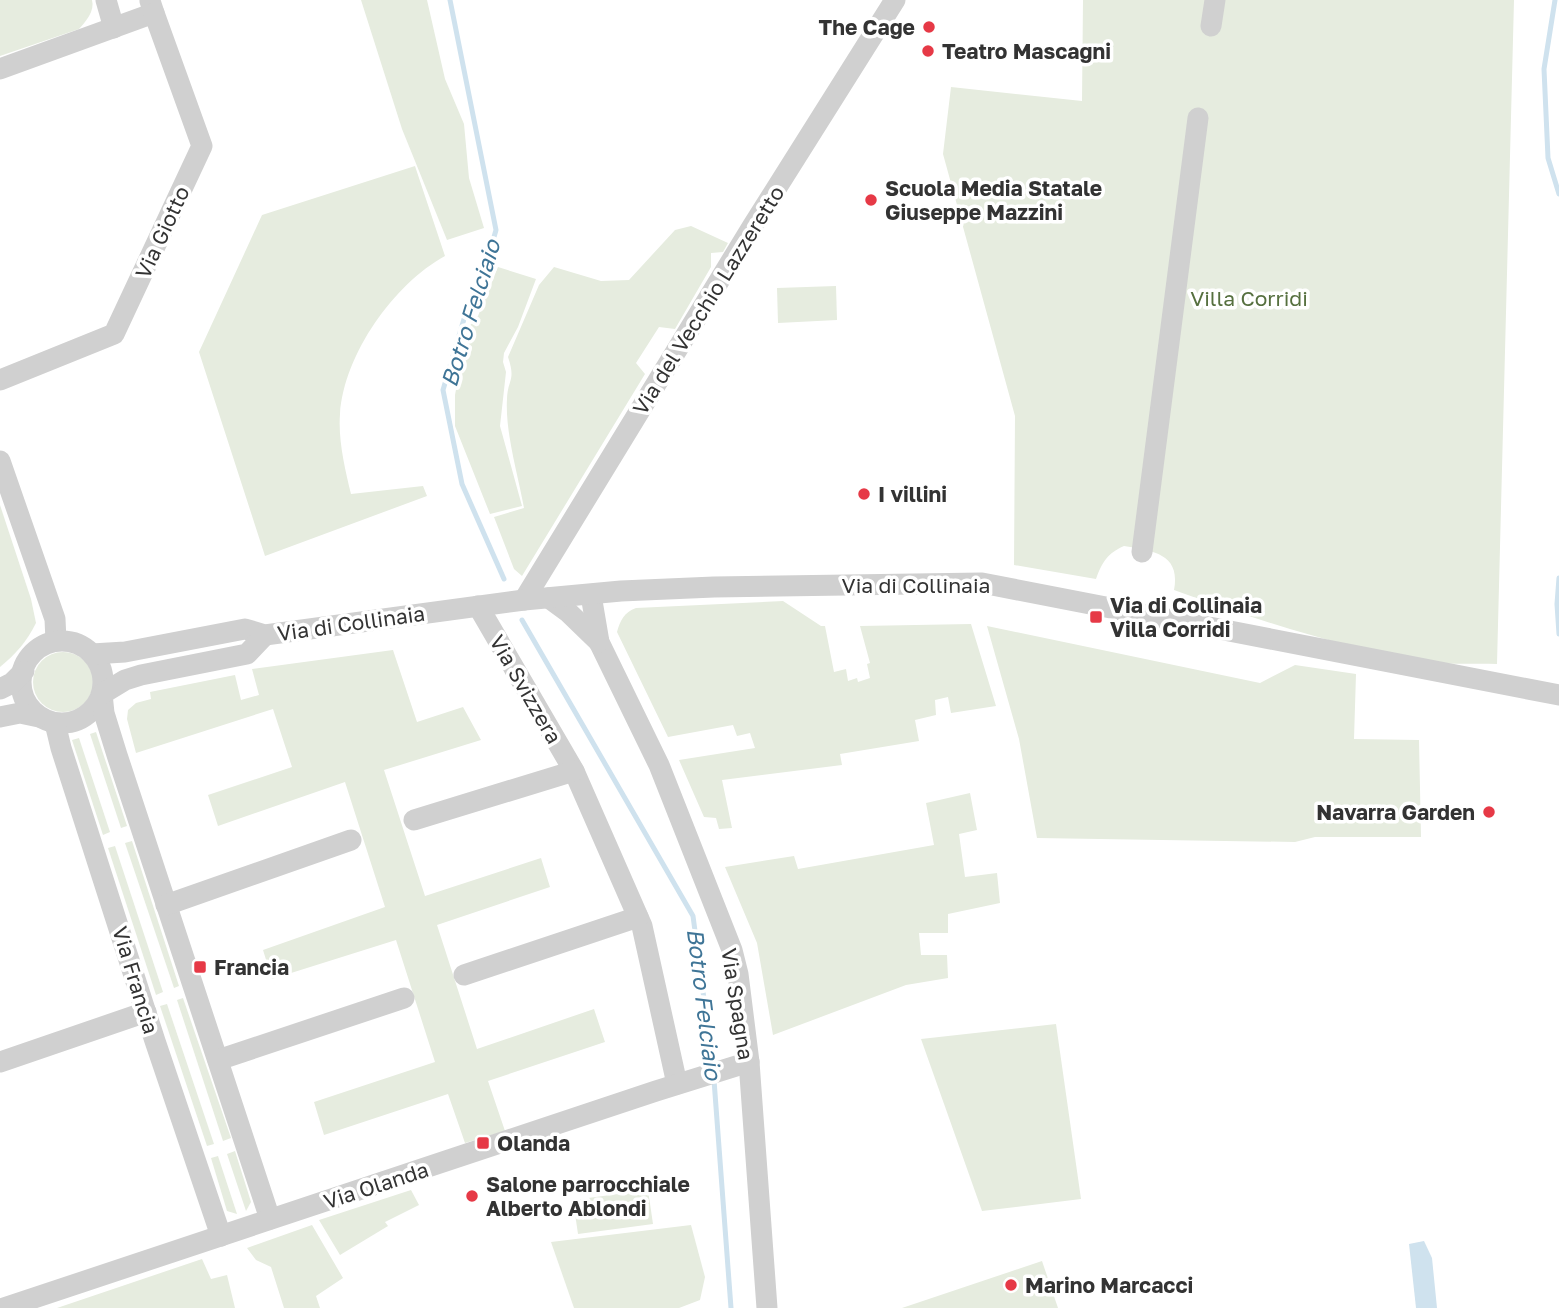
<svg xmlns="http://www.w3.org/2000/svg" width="1559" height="1308" viewBox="0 0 1559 1308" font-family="'Golos Text',sans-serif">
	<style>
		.green { fill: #e6ecdf }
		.water { fill: #cfe2ee }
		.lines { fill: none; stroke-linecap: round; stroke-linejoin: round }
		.stream { stroke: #cfe2ee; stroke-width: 5 }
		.minor { stroke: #d0d0d0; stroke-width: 21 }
		.poi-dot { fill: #e63946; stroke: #fff; stroke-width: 2.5 }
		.labels { text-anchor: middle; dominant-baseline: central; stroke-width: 7; stroke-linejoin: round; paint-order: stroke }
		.poi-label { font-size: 21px; font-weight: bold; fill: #333; stroke: #fff; text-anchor: start }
		.street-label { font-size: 21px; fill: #333; stroke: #fff }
		.park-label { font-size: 21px; fill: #56703f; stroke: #fff }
		.water-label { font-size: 23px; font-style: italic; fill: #3f7597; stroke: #fff }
	</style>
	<rect width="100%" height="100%" fill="#fff"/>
	<g class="green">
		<path d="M0,0H92C95,11 86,21 79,29L0,56Z"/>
		<path d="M361,0H427L445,79L464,124L469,178L484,228L447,240L402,129Z"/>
		<path d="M1083,0H1514L1497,664C1475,663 1453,665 1432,662C1344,649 1258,620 1174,590C1181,553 1152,551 1124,546C1108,553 1102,562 1096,579L1014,565L1015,416L943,154L951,87L1082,101Z"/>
		<path d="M415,166L445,256C394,284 344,354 340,414C338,440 345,469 351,494L423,486L427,496L265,556L199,352L262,215Z"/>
		<path d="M691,226L728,243L723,252L711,253V267L675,329L659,327L636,363L645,374L522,576L514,569L494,517L524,508C518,475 505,432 507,399C508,378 516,381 508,357L539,285L554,267L601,281L629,280L675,230Z"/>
		<path d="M498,267L536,279L518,327L504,353L503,362L506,372L500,426L522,506L490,514L455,426V395L467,329L478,316Z"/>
		<path d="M836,286L837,320L778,323L777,288Z"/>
		<path d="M0,505L31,599L36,623C27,641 16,654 0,667Z"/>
		<path d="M783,601L821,626H825L834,672L846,669L848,681L857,678L858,682L870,678L867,664L870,663L860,626L971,624L996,706L951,713L948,697L935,700L936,715L915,720L919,741L840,754L842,765L722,780L732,828L719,829L716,818L704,817L679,760L755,748L750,733L737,736L733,725L668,737L617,632C620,621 624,612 636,608Z"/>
		<path d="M987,626L1260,683L1295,665L1356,674L1354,739L1419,740L1421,837H1315L1295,842L1037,838L1019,739Z"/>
		<path d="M393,650L417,722L463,707L481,740L384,770L425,896L541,858L550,887L437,925L477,1049L594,1009L605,1042L488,1081L505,1131L465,1143L448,1094L324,1135L314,1102L435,1062L396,940L272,979L263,950L385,907L345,782L218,826L208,795L292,767L273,709L136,753L127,719L128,710L136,703L151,699L150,692L235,675L241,700L259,695L252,669Z"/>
		<circle cx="63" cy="682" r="30"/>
		<path d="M96,732L127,826L121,828L90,734Z"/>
		<path d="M79,738L110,832L103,835L72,740Z"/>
		<path d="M970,793L977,830L959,834L965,877L997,873L1000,903L948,914V933H919L921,955H947L948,978L906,985L773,1035L757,943L725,867L794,856L798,869L934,845L926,803Z"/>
		<path d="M132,841L179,986L174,988L125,843Z"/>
		<path d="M115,846L163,992L156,995L108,848Z"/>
		<path d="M183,998L231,1138L223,1141L177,1000Z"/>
		<path d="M167,1004L214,1144L207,1146L160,1006Z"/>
		<path d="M1056,1024L1081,1199L982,1211L921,1039Z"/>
		<path d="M235,1151L251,1202L246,1211L227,1154Z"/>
		<path d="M218,1156L237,1214L227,1211L211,1158Z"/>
		<path d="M411,1190L419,1205L385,1222L388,1226L340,1255L319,1220Z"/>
		<path d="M648,1190L653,1224L578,1234L573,1200Z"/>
		<path d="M312,1225L343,1278L316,1296L320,1308H284L271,1267L256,1260L247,1248Z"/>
		<path d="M691,1225L705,1277L700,1300L679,1308H574L551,1242Z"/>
		<path d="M202,1259L211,1279L227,1275L235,1308H57Z"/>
		<path d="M1042,1261L1058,1308H902Z"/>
	</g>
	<path class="water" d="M1424,1241L1432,1258L1437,1308H1416L1409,1244Z"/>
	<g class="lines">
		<g class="stream">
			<path d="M450,0L496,230L482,279L464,319L443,390L462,484L504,579"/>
			<path d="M1555,0L1544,69L1548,158L1559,194"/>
			<path d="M1559,578L1557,604L1559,634"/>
			<path d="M522,620L693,916L713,1067"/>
			<path d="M714,1080L731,1308"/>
		</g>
		<g class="minor">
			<path d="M106,0L114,28"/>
			<path d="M1211,26L1215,0"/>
			<path d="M0,69L154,13L150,1"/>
			<path d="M0,380L114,334L202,146L154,13"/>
			<path d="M0,461L55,619L56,641"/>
			<path d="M1142,552L1198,118"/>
			<path d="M591,595L599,642L659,765L732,950L738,974L749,1062L767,1308"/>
			<path d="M549,598L568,612L599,642"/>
			<path d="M524,600L752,227L895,0"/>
			<path d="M478,606L574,771L642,926L677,1084"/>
			<circle cx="62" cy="682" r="41"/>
			<path d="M92,654L125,652L245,629L265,635L524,600L621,591L714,587L982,583L1559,695"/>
			<path d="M0,689L12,683L24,671"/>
			<path d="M102,694L104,713L117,755L270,1219"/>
			<path d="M102,694L125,680L141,675L247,654L265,635"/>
			<path d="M0,717L20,713L39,717"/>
			<path d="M55,723L61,748L155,1041L221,1236"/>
			<path d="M414,820L574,771"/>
			<path d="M166,905L351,840"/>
			<path d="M464,975L638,917"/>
			<path d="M218,1060L404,998"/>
			<path d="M0,1062L146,1012"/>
			<path d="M4,1308L656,1091L749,1062"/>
		</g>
	</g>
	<g class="poi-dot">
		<circle cx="929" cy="27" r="7"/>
		<circle cx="928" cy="51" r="7"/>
		<circle cx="871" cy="200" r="7"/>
		<circle cx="864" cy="494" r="7"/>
		<rect x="1089" y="610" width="14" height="14" rx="3.5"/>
		<circle cx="1489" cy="812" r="7"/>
		<rect x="193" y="960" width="14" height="14" rx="3.5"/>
		<rect x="476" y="1136" width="14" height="14" rx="3.5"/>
		<circle cx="472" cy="1196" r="7"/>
		<circle cx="1011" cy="1285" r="7"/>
	</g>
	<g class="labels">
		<g class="poi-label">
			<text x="915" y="27" text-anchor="end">The Cage</text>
			<text x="942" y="51">Teatro Mascagni</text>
			<text x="885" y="188">Scuola Media Statale<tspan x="885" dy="24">Giuseppe Mazzini</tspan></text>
			<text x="878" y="494">I villini</text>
			<text x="1110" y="605">Via di Collinaia<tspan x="1110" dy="24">Villa Corridi</tspan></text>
			<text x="1475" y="812" text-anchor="end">Navarra Garden</text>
			<text x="214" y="967">Francia</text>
			<text x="497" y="1143">Olanda</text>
			<text x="486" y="1184">Salone parrocchiale<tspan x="486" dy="24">Alberto Ablondi</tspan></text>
			<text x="1025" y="1285">Marino Marcacci</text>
		</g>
		<g class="street-label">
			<text transform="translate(162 232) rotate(-65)">Via Giotto</text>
			<text transform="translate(708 300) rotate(-58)">Via del Vecchio Lazzeretto</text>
			<text x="916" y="585">Via di Collinaia</text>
			<text transform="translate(351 623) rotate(-8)">Via di Collinaia</text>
			<text transform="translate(526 689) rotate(60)">Via Svizzera</text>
			<text transform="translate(136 980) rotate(73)">Via Francia</text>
			<text transform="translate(738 1004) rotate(81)">Via Spagna</text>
			<text transform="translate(376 1185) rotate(-18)">Via Olanda</text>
		</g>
		<g class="park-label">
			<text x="1249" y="298">Villa Corridi</text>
		</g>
		<g class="water-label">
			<text transform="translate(470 313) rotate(-73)">Botro Felciaio</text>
			<text transform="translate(705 1004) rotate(83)">Botro Felciaio</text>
		</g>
	</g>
</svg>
